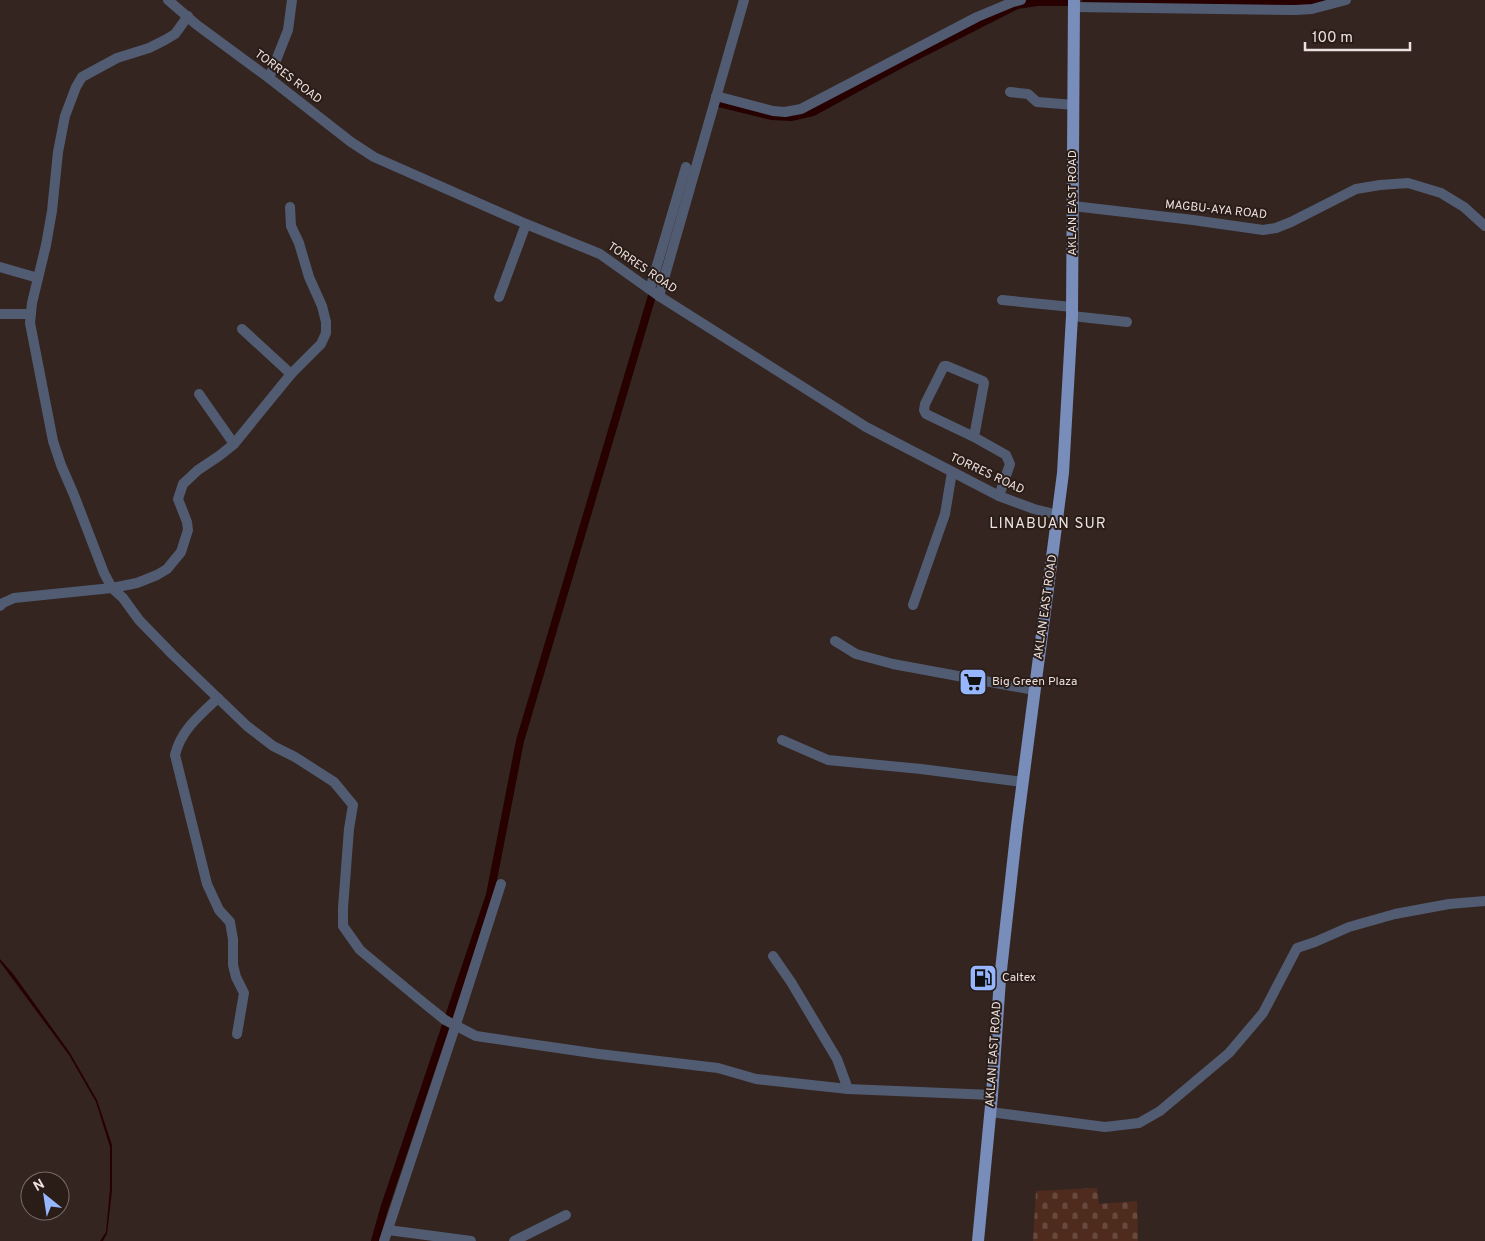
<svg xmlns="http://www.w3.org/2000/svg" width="1485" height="1241" viewBox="0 0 1485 1241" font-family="Overpass,sans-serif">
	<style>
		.cemetery { fill: url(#cemetery-stones) }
		.water { fill: #260100 }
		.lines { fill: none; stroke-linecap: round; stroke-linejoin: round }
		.canal { stroke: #260100; stroke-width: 8 }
		.minor { stroke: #515c72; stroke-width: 10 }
		.major { stroke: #788dba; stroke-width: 12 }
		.labels { text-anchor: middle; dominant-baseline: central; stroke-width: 4; stroke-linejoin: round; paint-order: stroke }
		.street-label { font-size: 12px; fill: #ebe1de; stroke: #2a1c17 }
		.poi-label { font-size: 12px; fill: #ebe1de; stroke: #2a1c17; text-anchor: start }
		.quarter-label { font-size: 15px; letter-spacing: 1px; fill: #ebe1de; stroke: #2a1c17 }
	</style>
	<defs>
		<pattern id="cemetery-stones" width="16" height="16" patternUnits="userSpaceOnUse" patternTransform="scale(1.25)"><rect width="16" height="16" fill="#4f2b1e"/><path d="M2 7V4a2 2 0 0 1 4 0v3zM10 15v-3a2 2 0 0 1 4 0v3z" fill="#68493e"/></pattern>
	</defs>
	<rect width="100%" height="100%" fill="#342520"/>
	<path class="cemetery" d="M1097,1188L1099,1204L1137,1201L1138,1241H1033L1036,1191Z"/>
	<path class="water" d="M0,959L14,975L70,1053L97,1100L112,1145V1191L107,1234L103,1241H100L106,1232L110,1189V1147L96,1102L69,1055L0,962Z"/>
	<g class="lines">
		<g class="canal">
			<path d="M1086,2L1256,3H1295L1321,0"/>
			<path d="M719,103L772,116L791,117L813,112L903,63L1017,5L1037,2H1067"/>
			<path d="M375,1241L384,1209L490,895L520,741L654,289"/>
		</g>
		<g class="minor">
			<path d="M168,0L197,25L269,78L351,142L374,157L526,224L600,254L659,296L866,427L999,496L1034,509L1058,515"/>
			<path d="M1074,7L1295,10L1312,9L1346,0"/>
			<path d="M188,16L175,34L165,40L149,48L117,58L82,77L76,87L65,116L58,152L52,211L46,245L32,303L30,323L53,441L61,465L74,495L104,573L112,588L123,598L139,620L172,654L247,726L273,746L295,757L334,782L353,805L349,829L343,908V926L360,950L419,999L445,1020L476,1036L599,1054L718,1068L756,1079L848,1089L992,1095"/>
			<path d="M269,78L288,30L292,0"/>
			<path d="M1010,92L1028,94L1037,102L1074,105"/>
			<path d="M716,96L773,111L785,112L801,109L977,17L1013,2L1021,0"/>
			<path d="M1073,206L1193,220L1263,230L1276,228L1291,222L1356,189L1380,185L1408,183L1441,193L1464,207L1485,226"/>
			<path d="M0,267L38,278"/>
			<path d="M650,289L686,167"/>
			<path d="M659,296L744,0"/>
			<path d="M499,297L526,224"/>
			<path d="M1002,300L1072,307"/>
			<path d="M0,314H31"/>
			<path d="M1072,316L1127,322"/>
			<path d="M242,329L291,374"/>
			<path d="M199,394L234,444"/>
			<path d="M974,437L984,383L983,381L947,366H944L925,404L924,410L926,414L974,437L1006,455L1010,464L999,496"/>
			<path d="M913,605L945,514L952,472"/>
			<path d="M0,606L3,603L14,598L112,588L137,583L157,575L167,569L181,552L188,530L187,522L178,499L183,484L198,470L219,456L234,444L291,374L321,344L326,333V322L322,306L309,277L299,243L291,226L290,207"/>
			<path d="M835,641L856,654L893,664L1034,690"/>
			<path d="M218,698C200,715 181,730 175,755L207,884L219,910L230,922L233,939V965L236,977L244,993L237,1034"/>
			<path d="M782,740L828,760L921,769L1023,782"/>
			<path d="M773,956L791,982L837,1059L848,1089"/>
			<path d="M990,1112L1105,1127L1139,1123L1160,1111L1229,1053L1263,1013L1297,948L1315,942L1349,927L1395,914L1449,904L1485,901"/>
			<path d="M388,1230L471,1241"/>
			<path d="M384,1241L458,1018L501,884"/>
			<path d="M514,1241L566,1215"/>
		</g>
		<path class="major" d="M978,1241L992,1095L1000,979L1017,826L1063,473L1072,316L1074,0"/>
	</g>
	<defs>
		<symbol id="supermarket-square" viewBox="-11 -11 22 22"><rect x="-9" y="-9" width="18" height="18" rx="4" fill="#96b6fd" stroke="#2a1c17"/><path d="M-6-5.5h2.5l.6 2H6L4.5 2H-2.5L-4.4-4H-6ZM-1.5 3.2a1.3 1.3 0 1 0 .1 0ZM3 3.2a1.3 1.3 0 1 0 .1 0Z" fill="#111"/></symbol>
		<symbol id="fuel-square" viewBox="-11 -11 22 22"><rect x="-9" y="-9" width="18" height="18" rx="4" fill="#96b6fd" stroke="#2a1c17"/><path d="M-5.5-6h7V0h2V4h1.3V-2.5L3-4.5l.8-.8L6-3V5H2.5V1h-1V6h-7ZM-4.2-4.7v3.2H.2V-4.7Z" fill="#111"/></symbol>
	</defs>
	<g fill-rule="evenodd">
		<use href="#supermarket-square" x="957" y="666" width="32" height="32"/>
		<use href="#fuel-square" x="967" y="962" width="32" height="32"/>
	</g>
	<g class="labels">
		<g class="street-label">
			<text transform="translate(288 77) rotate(37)">TORRES ROAD</text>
			<text transform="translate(1073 203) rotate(-90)">AKLAN EAST ROAD</text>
			<text transform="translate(1216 210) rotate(6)">MAGBU-AYA ROAD</text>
			<text transform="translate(642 268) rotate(34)">TORRES ROAD</text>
			<text transform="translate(987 474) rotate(25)">TORRES ROAD</text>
			<text transform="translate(1046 607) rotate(-82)">AKLAN EAST ROAD</text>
			<text transform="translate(994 1054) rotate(-86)">AKLAN EAST ROAD</text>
		</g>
		<g class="poi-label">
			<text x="992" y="682">Big Green Plaza</text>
			<text x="1002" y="978">Caltex</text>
		</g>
		<g class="quarter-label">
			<text x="1048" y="524">LINABUAN SUR</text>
		</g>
	</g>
	<g transform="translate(45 1196) rotate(330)"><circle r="24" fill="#2a1c17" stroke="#776b67"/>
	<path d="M0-4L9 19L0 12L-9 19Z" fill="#96b6fd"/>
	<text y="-8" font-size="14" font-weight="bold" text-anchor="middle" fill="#ebe1de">N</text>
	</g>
	<path d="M1305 42v8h105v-8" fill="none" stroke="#ebe1de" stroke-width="2.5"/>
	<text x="1312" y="42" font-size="15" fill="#ebe1de" stroke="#2a1c17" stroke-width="4" paint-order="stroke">100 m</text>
</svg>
